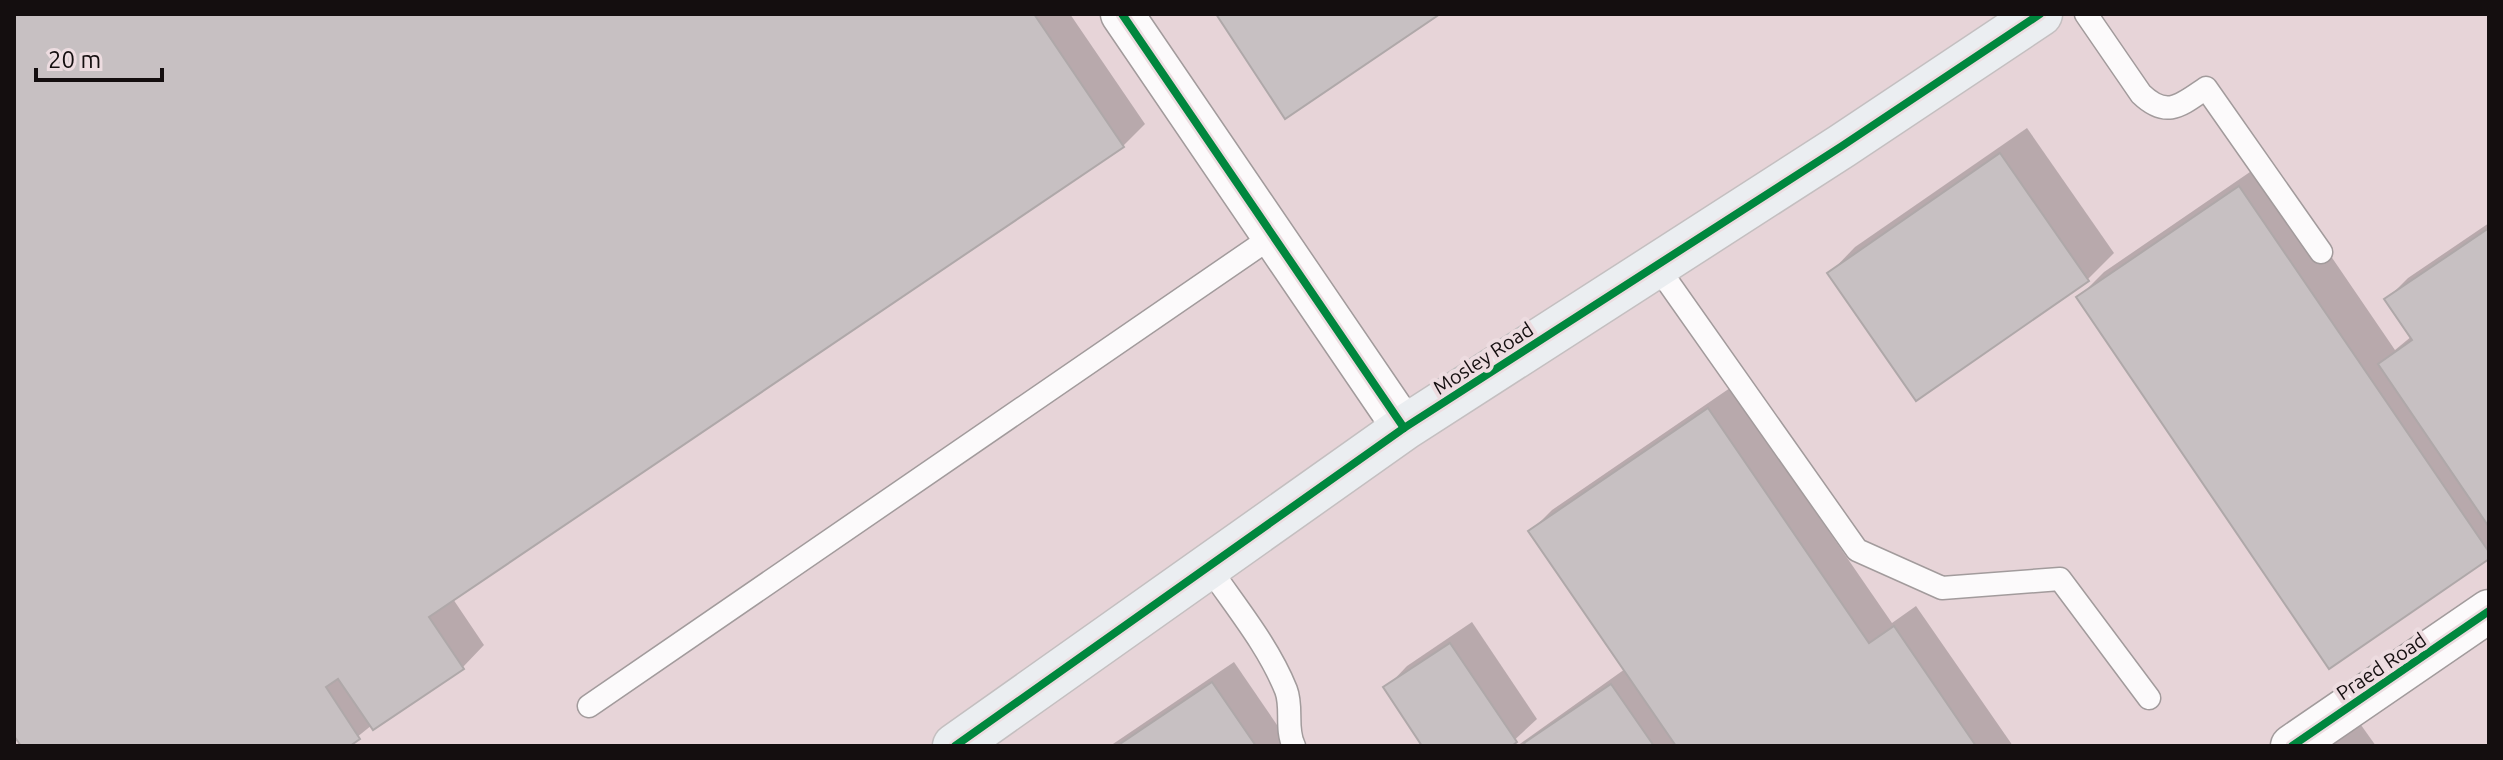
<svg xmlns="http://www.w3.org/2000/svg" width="2503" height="760" viewBox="0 0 2503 760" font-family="Ubuntu,sans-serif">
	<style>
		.built { fill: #e7d4d8 }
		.shadow { fill: #0003 }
		.building { fill: #c7c0c2; stroke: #afa8a9; stroke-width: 2 }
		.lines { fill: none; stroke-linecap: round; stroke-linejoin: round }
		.service-casing { stroke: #a29b9c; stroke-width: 25 }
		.minor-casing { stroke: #a29b9c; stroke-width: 45 }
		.primary-casing { stroke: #c4bfc0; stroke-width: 47 }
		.service { stroke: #fcfafb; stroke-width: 22 }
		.minor { stroke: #fcfafb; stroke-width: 42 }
		.primary { stroke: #ebeef1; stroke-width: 44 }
		.cycleway-casing { stroke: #eddce0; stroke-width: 13 }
		.cycleway { stroke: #00873e; stroke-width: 8 }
		.labels { text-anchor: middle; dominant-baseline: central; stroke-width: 8; stroke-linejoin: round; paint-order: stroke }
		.street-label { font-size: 20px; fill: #140e0f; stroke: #eddce0 }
	</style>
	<rect width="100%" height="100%" fill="#e9e0e2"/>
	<rect class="built" x="14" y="14" width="2475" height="732"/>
	<g class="shadow">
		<path d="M14,14H1070L1145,124L1123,146L453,599L484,645L463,667L372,725L346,746H23L14,733Z"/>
		<path d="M2027,128L2114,253L2088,279L1830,273L1855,247Z"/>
		<path d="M2266,161L2395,350L2412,336L2387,299L2408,278L2489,223V557L2078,298L2104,272Z"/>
		<path d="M1730,388L1892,623L1916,606L2013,746H1517L1625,669L1530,532L1552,510Z"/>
		<path d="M1472,622L1537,719L1508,746H1424L1386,688L1407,666Z"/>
		<path d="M1234,662L1288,741L1283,746H1110Z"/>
		<path d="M2361,725L2376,746H2330Z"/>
	</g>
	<g class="building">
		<path d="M14,14H1034L1124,147L429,617L464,669L373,730L338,679L326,687L360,739L350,746H21L14,736Z"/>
		<path d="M1216,14H1440L1285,119Z"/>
		<path d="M2000,153L2089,281L1916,401L1827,273Z"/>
		<path d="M2239,186L2489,552V559L2329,669L2076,297Z"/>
		<path d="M2489,228V527L2378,364L2412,340L2384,299Z"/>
		<path d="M1708,408L1869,643L1894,626L1976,746H1676L1528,531Z"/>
		<path d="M1450,643L1517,742L1512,746H1422L1383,687Z"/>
		<path d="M1212,682L1256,746H1117Z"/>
		<path d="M1611,684L1654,746H1526L1524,743Z"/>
	</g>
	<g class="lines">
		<defs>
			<g id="service">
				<path d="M2086,14L2141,94C2167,119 2181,105 2206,88L2321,252"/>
				<path d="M1656,265L1857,550L1942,588L2060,579L2149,698"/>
				<path d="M1208,566C1235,606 1268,645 1286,690C1293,708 1285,729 1294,746"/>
				<path d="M589,706L1273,236"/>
			</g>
			<g id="minor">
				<path d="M1122,14L1404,428"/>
				<path d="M2292,746L2489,611"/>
			</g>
			<path id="primary" d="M955,746L1404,428L1842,146L2040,14"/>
		</defs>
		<use href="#service" class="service-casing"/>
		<use href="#minor" class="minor-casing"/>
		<use href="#primary" class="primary-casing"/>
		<use href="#service" class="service"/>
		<use href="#minor" class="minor"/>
		<use href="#primary" class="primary"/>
		<defs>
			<g id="cycleway">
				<path d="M1122,14L1404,428"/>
				<path d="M955,746L1404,428L1842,146L2040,14"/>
				<path d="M2292,746L2489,611"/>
			</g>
		</defs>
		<use href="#cycleway" class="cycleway-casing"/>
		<use href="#cycleway" class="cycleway"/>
	</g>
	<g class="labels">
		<g class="street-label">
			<text transform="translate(1483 358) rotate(-33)">Mosley Road</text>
			<text transform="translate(2381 666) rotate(-34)">Praed Road</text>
		</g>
	</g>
	<rect width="2503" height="760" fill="none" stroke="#140e0f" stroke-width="32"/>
	<path d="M36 68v12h126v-12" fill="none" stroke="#140e0f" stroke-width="4"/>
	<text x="48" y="68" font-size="24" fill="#140e0f" stroke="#eddce0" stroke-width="6" paint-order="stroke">20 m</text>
</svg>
